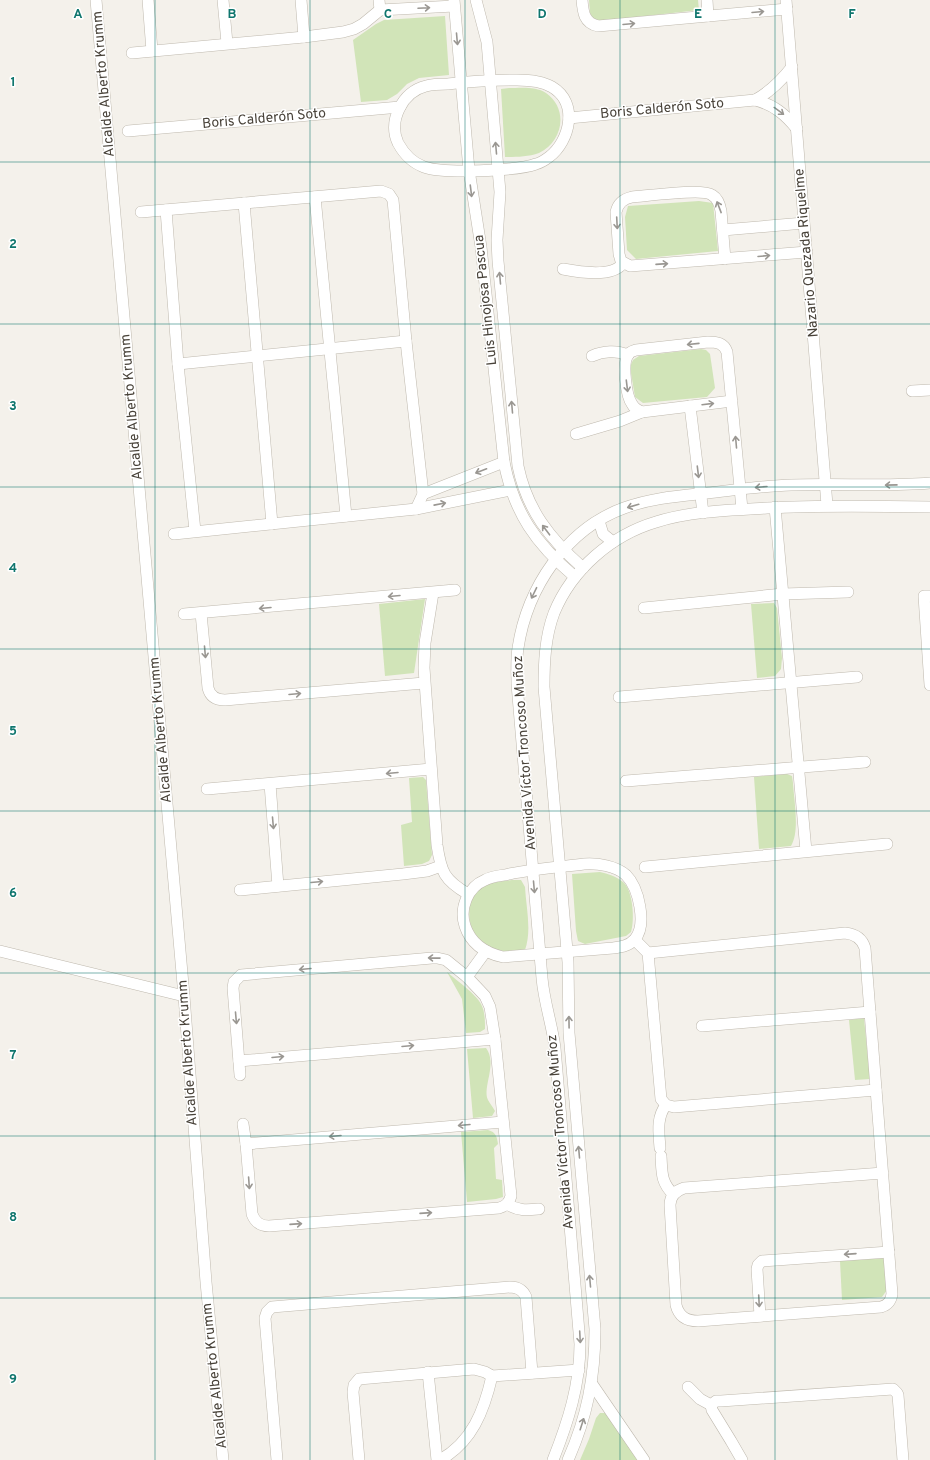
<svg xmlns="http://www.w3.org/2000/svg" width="930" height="1460" viewBox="0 0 930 1460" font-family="Overpass,sans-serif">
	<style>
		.green { fill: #d1e4b8 }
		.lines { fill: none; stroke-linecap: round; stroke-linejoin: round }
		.minor-casing { stroke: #bfb9ae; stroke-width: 12 }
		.minor { stroke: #fff; stroke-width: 11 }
		.oneway { stroke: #9a9792 }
		.grid { fill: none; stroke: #0f766e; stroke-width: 1; stroke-opacity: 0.55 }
		.labels { text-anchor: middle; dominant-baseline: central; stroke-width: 3; stroke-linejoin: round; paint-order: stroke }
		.street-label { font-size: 14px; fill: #484239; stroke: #fff }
		.grid-label { font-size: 13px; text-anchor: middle; font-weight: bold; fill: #0f766e; stroke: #fff; stroke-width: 3; stroke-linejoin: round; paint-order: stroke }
	</style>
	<rect width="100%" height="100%" fill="#f4f1eb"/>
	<g class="green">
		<path d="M589,0H698L699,10L601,21L593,19L590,13Z"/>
		<path d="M445,16L449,75L419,78L407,84L397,94L387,100L361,102L353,40L376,24L384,20Z"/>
		<path d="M509,88C520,88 536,86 546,93C569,109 563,142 539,153C528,157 516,157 505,157L501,89Z"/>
		<path d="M699,201L713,203L718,251L636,259L627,250L625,217L628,206Z"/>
		<path d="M701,349L706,350L710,354L715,388L707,397L643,403L635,397L630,367L633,360L639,356Z"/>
		<path d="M425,599L414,673L385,676L379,604Z"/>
		<path d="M774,603L777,608L782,658L781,669L775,676L757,678L751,604Z"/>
		<path d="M787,774L792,776L793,783C794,801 800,831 791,846L759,849L754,777Z"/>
		<path d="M423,777L426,780L432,855L429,861L422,864L404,866L401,825L412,822L409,778Z"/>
		<path d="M600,872C608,874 616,876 623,882C633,890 635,920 631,932L626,936L585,944L578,941L576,931L572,874Z"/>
		<path d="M512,880H521L525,887C526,907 532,930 525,950C515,951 501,953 492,948C484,944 475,937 472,929C466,912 469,891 488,884C495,882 504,881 512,880Z"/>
		<path d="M447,972C456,980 476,994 481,1004C485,1011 485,1021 485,1029L480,1032L466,1033L462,999Z"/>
		<path d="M864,1018L870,1079L855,1080L849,1020Z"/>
		<path d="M486,1048C498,1064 482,1087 488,1100C490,1104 493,1107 495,1111L492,1116L473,1118L467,1049Z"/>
		<path d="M488,1130C496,1132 497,1137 498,1144L494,1148L496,1179L502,1180L503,1197L496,1199L467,1202L461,1132Z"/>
		<path d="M885,1258L887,1290L882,1297L842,1300L840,1261Z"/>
		<path d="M600,1413H605L611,1418L638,1460H580L589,1439L596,1418Z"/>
	</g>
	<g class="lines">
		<defs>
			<g id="minor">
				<path d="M96,0L184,996L206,1282L223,1460"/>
				<path d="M148,0L152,51"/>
				<path d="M223,0L227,43"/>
				<path d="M301,0L304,37"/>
				<path d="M379,0L380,10"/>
				<path d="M454,0L469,170L481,247L504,462C514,513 536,544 575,577"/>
				<path d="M476,0L487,42L500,192L497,240L498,261L518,466C527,510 550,539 583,568"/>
				<path d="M582,0C583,12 584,23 598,26L787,9"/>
				<path d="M707,0L708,16"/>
				<path d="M786,0L827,505"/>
				<path d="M132,53L304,37L343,32L354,29L363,24L380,10L454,6"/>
				<path d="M517,80C529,80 542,81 552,87C579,103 570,141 549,157C545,160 540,163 536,164C516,171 444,174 424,167C413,163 404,154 398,143C388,121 402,92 426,86C433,84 441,84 448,84C471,81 494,80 517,80Z"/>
				<path d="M755,100C770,92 781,81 792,67"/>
				<path d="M569,118L755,100C774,105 785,114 797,129"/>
				<path d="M128,131L400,107"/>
				<path d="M315,197L346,516"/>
				<path d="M244,203L272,524"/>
				<path d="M166,210L178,364L195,531"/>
				<path d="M141,212L381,191L389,194L393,200L406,341L423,494L416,509"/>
				<path d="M723,230L804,223"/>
				<path d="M725,259L721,211C720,205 717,198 712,195C703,188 646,196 632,197C623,199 618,203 616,212L619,254L621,261L630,266L807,252"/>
				<path d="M563,269C579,272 613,278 623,263"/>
				<path d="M592,356C603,351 617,350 628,355"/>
				<path d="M178,364L406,341"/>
				<path d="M912,391L930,390"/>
				<path d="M732,401L642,412C637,410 634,408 632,404C626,396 622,363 628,355C629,352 633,351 636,350L708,342C717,342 724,343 727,352L742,509"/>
				<path d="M690,406L703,513"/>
				<path d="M576,434L620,421L642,412"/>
				<path d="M423,494L504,462"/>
				<path d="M775,507L806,851"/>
				<path d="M599,521L603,534L613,542"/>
				<path d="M174,534L416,509L511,490"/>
				<path d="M433,593L425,643L424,668L437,845C441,872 444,880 468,894"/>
				<path d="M930,596H924L930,685"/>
				<path d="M644,608L783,594L848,592"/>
				<path d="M201,613L208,688C210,696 216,700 225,700L424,683"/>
				<path d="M184,614L455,590"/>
				<path d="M619,697L857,677"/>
				<path d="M626,781L865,762"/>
				<path d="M270,784L278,886"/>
				<path d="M207,789L431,769"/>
				<path d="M584,864C598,863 616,866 626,875C639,888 647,925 635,939C629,946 621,947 613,948L503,957C485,953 471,944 465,926C459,908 468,887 485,880C492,876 501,876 509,874C534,869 559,867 584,864Z"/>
				<path d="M645,867L887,844"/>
				<path d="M240,890L403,874L427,871L441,866"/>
				<path d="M635,940L648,953L661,1099L666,1105L674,1107L876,1090"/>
				<path d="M0,951L184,996"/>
				<path d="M648,953L845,933C855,934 862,938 865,948L892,1294C891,1301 888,1305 881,1307L698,1321C687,1321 679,1317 676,1305L670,1205C670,1196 675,1191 684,1188L883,1173"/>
				<path d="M467,977L486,951"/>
				<path d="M702,1026L870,1012"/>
				<path d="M239,1061L495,1039"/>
				<path d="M240,1075L233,988L234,982L241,975L432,958H437L446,960L467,977L485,996L490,1007L495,1039L511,1196C509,1203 506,1206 499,1208L269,1226C260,1226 255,1222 252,1214L246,1144L243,1124"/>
				<path d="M246,1144L503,1122"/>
				<path d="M660,1148C659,1133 656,1118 666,1105"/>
				<path d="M661,1156C662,1173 661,1182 673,1194"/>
				<path d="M507,1204C518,1211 527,1210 539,1209"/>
				<path d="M760,1316L757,1269L758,1265L762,1261L889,1252"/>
				<path d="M428,1372L437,1460"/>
				<path d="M592,1384L644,1460"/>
				<path d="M688,1387L700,1399L711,1405"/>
				<path d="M711,1405L716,1401H721L893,1389L897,1393L898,1395L903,1460"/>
				<path d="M711,1405L712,1410L731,1441L742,1460"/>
				<path d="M277,1460L265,1318L267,1312L272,1307L510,1287C518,1287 523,1290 526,1297L532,1373"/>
				<path d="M359,1460L353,1392L354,1385L359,1379L474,1369L485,1372L492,1376L579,1370"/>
				<path d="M440,1460C472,1442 484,1411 492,1376"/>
				<path d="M553,1460C568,1422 580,1385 580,1344L555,1048C552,1024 544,1002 542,978L517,684C517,672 516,660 518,648C527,588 566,529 624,508C651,498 679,496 707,493C735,490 763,486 791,485C838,483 884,487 930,483"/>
				<path d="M568,1460C587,1417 595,1377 595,1329L569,1033L568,962L544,687C544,663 545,637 554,613C572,569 612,535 656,522C690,511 732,510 767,508C821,505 876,506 930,507"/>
			</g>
		</defs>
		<use href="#minor" class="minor-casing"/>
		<use href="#minor" class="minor"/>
	</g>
	<defs><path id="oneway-shaft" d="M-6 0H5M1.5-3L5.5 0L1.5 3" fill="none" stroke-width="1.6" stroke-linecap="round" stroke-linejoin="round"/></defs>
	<g class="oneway">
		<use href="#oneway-shaft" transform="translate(424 8) rotate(-3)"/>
		<use href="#oneway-shaft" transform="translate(758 12) rotate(-5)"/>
		<use href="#oneway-shaft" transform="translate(629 24) rotate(-5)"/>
		<use href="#oneway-shaft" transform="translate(457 39) rotate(85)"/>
		<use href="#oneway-shaft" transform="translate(779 111) rotate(36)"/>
		<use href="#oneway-shaft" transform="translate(496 148) rotate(-95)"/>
		<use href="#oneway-shaft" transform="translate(471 191) rotate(83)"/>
		<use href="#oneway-shaft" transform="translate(719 207) rotate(-111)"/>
		<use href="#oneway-shaft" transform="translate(617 223) rotate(87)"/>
		<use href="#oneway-shaft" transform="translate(764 256) rotate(-5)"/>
		<use href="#oneway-shaft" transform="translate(662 264) rotate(-4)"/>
		<use href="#oneway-shaft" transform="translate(500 278) rotate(-95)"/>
		<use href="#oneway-shaft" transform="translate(693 344) rotate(174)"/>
		<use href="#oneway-shaft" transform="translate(627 386) rotate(83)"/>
		<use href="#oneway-shaft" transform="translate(708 404) rotate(-7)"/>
		<use href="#oneway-shaft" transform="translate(512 407) rotate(-95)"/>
		<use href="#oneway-shaft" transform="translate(736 442) rotate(-95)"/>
		<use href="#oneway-shaft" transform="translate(481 471) rotate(159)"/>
		<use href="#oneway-shaft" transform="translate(698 472) rotate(83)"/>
		<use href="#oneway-shaft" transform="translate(891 485) rotate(179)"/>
		<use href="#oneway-shaft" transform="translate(761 487) rotate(175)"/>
		<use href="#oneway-shaft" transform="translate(440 504) rotate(-11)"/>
		<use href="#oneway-shaft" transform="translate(633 506) rotate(164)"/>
		<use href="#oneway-shaft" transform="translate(546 530) rotate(-127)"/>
		<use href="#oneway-shaft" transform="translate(534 593) rotate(116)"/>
		<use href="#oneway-shaft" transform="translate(394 596) rotate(175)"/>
		<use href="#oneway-shaft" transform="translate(265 608) rotate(175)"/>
		<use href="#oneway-shaft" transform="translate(205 652) rotate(85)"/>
		<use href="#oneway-shaft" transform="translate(295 694) rotate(-5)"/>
		<use href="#oneway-shaft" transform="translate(392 773) rotate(175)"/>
		<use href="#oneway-shaft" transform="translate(273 823) rotate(85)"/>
		<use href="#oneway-shaft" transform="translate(317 882) rotate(-5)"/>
		<use href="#oneway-shaft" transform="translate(534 887) rotate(85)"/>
		<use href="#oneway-shaft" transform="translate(434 958) rotate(-179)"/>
		<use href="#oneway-shaft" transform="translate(305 969) rotate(175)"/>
		<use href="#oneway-shaft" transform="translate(236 1018) rotate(85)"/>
		<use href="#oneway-shaft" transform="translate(569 1022) rotate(-91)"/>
		<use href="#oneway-shaft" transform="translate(408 1046) rotate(-5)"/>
		<use href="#oneway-shaft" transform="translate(278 1057) rotate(-5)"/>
		<use href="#oneway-shaft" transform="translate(464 1125) rotate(175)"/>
		<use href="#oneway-shaft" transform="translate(335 1136) rotate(175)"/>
		<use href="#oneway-shaft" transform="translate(579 1152) rotate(-95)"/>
		<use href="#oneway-shaft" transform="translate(249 1183) rotate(86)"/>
		<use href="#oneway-shaft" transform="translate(426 1213) rotate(-4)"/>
		<use href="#oneway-shaft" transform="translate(296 1224) rotate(-4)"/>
		<use href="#oneway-shaft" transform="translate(850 1254) rotate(176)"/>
		<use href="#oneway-shaft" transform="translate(590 1281) rotate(-95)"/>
		<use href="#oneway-shaft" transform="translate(759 1301) rotate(87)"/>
		<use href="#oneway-shaft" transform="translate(580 1337) rotate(87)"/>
		<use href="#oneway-shaft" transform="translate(582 1424) rotate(-72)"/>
	</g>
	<path class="grid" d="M155,0V1460M310,0V1460M465,0V1460M620,0V1460M775,0V1460M0,162H930M0,324H930M0,487H930M0,649H930M0,811H930M0,973H930M0,1136H930M0,1298H930"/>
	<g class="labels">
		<g class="street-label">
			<text transform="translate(104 84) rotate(-95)">Alcalde Alberto Krumm</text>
			<text transform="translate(662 109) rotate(-5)">Boris Calderón Soto</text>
			<text transform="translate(264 119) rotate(-5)">Boris Calderón Soto</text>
			<text transform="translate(807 253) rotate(-95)">Nazario Quezada Riquelme</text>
			<text transform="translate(486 300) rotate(-96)">Luis Hinojosa Pascua</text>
			<text transform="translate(132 407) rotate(-95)">Alcalde Alberto Krumm</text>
			<text transform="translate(161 730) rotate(-95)">Alcalde Alberto Krumm</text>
			<text transform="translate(525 753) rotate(-94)">Avenida Víctor Troncoso Muñoz</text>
			<text transform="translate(188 1053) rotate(-94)">Alcalde Alberto Krumm</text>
			<text transform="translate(561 1132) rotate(-95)">Avenida Víctor Troncoso Muñoz</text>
			<text transform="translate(215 1376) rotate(-96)">Alcalde Alberto Krumm</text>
		</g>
	</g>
	<g class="grid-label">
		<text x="78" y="18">A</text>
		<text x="232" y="18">B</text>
		<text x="388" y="18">C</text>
		<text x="542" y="18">D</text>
		<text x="698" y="18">E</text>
		<text x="852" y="18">F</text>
		<text x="13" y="86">1</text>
		<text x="13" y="248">2</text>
		<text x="13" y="410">3</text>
		<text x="13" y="572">4</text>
		<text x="13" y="735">5</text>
		<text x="13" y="897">6</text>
		<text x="13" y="1059">7</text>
		<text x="13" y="1221">8</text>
		<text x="13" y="1383">9</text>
	</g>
</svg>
